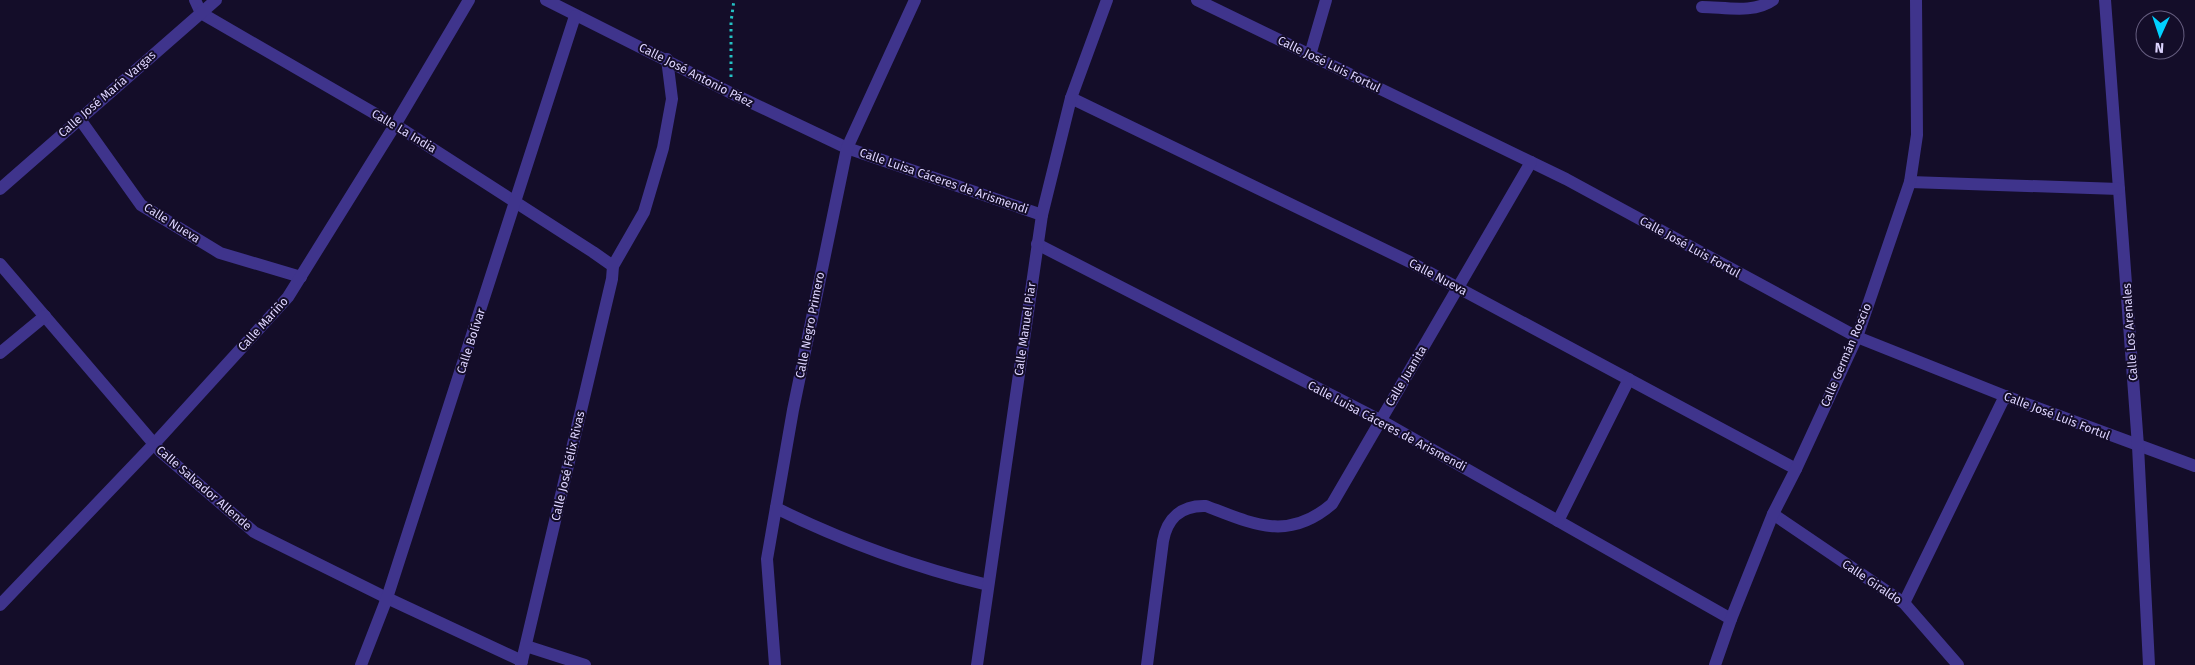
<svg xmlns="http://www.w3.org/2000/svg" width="2195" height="665" viewBox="0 0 2195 665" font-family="'Fira Sans',sans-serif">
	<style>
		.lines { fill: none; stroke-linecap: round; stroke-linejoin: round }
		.path { stroke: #24c1c4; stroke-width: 3; stroke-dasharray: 2.5 4; stroke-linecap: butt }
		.minor { stroke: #3f348c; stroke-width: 12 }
		.labels { text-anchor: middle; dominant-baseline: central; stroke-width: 4; stroke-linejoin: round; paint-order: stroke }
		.street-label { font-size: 12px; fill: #ded5ff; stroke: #140d29 }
	</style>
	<rect width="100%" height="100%" fill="#140d29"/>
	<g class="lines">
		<path class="path" d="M731,77V22L734,0"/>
		<g class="minor">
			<path d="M195,0L201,13L405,131L593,252L613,266"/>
			<path d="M546,0L731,93L847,148L1042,215"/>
			<path d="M1197,0L1566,179L1857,337L2005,396L2195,466"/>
			<path d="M2105,0L2138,446L2149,665"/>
			<path d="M1702,7C1724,7 1754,14 1773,0"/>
			<path d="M1310,55L1326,0"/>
			<path d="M1071,98L1410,262L1796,469"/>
			<path d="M79,118L141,205L220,253L301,277"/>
			<path d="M1910,182L2119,189"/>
			<path d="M0,189L216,0"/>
			<path d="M1037,244L1380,420L1731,619"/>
			<path d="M0,264L161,452L254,532L387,598L522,661"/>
			<path d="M0,353L45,316"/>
			<path d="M776,508C845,542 914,567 988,585"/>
			<path d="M1773,514L1904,603L1958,665"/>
			<path d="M1558,521L1629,379"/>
			<path d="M1904,603L2005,396"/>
			<path d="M0,605L154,444L288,297L395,125L469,0"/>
			<path d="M526,646L585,665"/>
			<path d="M361,665L387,598L575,16"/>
			<path d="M521,665L612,279L613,266L644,212L663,148L672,99L667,59"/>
			<path d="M775,665L767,559L793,410L847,148L915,0"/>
			<path d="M977,665L1042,215L1071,98L1107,0"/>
			<path d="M1147,665L1163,541C1167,518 1182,505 1206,506C1253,524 1288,542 1332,504L1531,162"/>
			<path d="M1715,665L1731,619L1773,514L1796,469L1857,337L1910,182L1917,135L1916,0"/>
		</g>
	</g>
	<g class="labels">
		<g class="street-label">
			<text transform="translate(1329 64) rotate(26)">Calle José Luis Fortul</text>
			<text transform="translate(696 75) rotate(27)">Calle José Antonio Páez</text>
			<text transform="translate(107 94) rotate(-41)">Calle José María Vargas</text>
			<text transform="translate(404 131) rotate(31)">Calle La India</text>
			<text transform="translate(944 181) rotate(19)">Calle Luisa Cáceres de Arismendi</text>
			<text transform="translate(172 223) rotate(32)">Calle Nueva</text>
			<text transform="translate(1690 247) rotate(29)">Calle José Luis Fortul</text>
			<text transform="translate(1438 277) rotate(28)">Calle Nueva</text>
			<text transform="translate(263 324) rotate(-48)">Calle Mariño</text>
			<text transform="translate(810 325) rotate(-79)">Calle Negro Primero</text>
			<text transform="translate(1025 329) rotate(-82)">Calle Manuel Piar</text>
			<text transform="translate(2130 332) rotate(-94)">Calle Los Arenales</text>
			<text transform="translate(471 341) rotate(-72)">Calle Bolívar</text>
			<text transform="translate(1846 355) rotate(-67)">Calle Germán Roscio</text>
			<text transform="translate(1406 376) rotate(-59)">Calle Juanita</text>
			<text transform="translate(2057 416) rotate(21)">Calle José Luis Fortul</text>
			<text transform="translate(1387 426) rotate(28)">Calle Luisa Cáceres de Arismendi</text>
			<text transform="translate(568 466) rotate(-77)">Calle José Félix Rivas</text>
			<text transform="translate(204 488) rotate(41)">Calle Salvador Allende</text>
			<text transform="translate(1872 582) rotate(34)">Calle Giraldo</text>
		</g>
	</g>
	<g transform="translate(2160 35) rotate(183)"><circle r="24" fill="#140d29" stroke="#655d7f"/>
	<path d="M0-4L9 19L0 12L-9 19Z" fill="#01d1ff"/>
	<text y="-8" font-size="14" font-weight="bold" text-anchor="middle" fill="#ded5ff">N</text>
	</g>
</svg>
